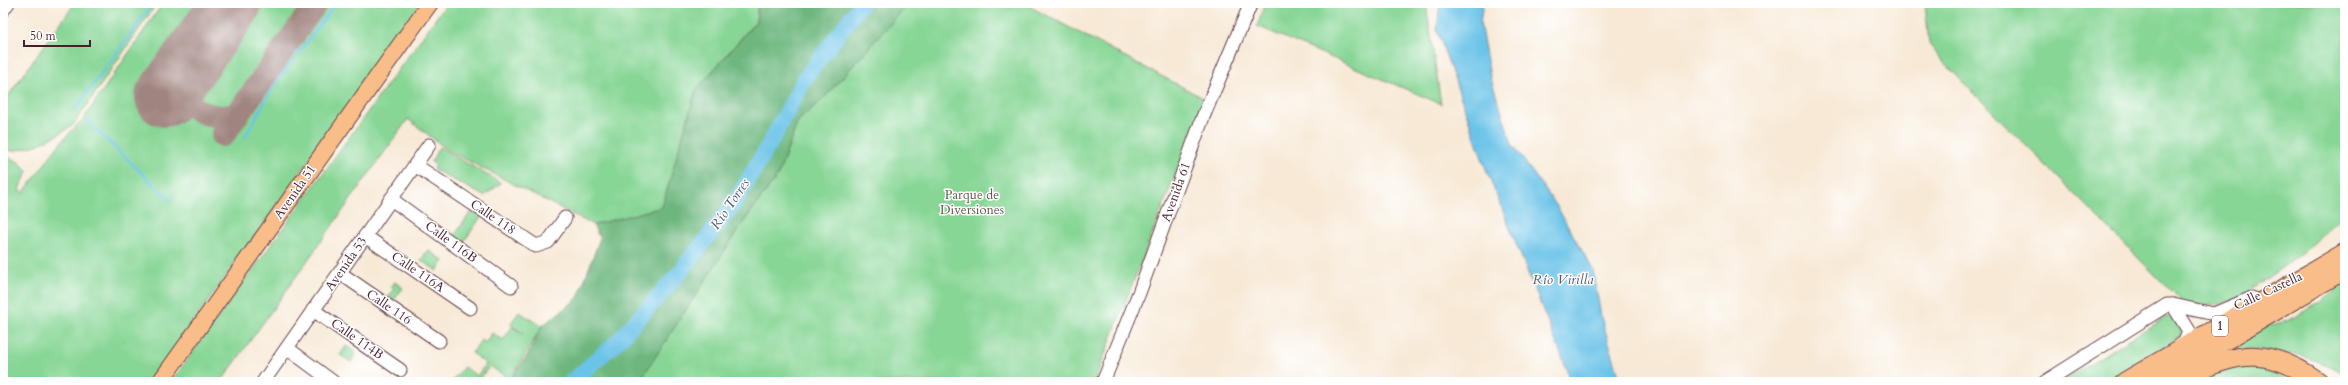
<svg xmlns="http://www.w3.org/2000/svg" width="2348" height="385" viewBox="0 0 2348 385" font-family="Cardo,serif">
	<style>
		.green { fill: #87d695; stroke: #687a60 }
		.forest { fill: #6db77e; stroke: #5c6b54 }
		.water { fill: #6bc3e8; stroke: #5a718a }
		.lines { fill: none; stroke-linecap: round; stroke-linejoin: round }
		.stream { stroke: #6bc3e8; stroke-width: 2.5 }
		.river { stroke: #6bc3e8; stroke-width: 16 }
		.taxiway { stroke: #a08480; stroke-width: 24 }
		.runway { stroke: #a08480; stroke-width: 60 }
		.minor-casing { stroke: #643d45; stroke-width: 15 }
		.major-casing { stroke: #643d45; stroke-width: 18 }
		.highway-casing { stroke: #643d45; stroke-width: 21 }
		.minor { stroke: #fff; stroke-width: 13 }
		.major { stroke: #f8bd89; stroke-width: 16 }
		.highway { stroke: #f8bd89; stroke-width: 19 }
		.labels { text-anchor: middle; dominant-baseline: central; stroke-width: 3; stroke-linejoin: round; paint-order: stroke }
		.shield { fill: #fff; stroke: #80626b; stroke-width: 1 }
		.shield-label { font-size: 12px; font-weight: bold; fill: #4a1f2b }
		.street-label { font-size: 13px; fill: #4a1f2b; stroke: #fff }
		.park-label { font-size: 13px; fill: #5c564b; stroke: #fff }
		.water-label { font-size: 14px; font-style: italic; fill: #56586d; stroke: #fff }
	</style>
	<rect width="100%" height="100%" fill="#fff"/>
	<filter id="ink" filterUnits="userSpaceOnUse"><feTurbulence type="fractalNoise" baseFrequency=".025" numOctaves="2"/><feDisplacementMap in="SourceGraphic" scale="8" xChannelSelector="R" yChannelSelector="G"/><feConvolveMatrix kernelMatrix="1 2 1 2 8 2 1 2 1" color-interpolation-filters="sRGB"/></filter>
	<filter id="wash" filterUnits="userSpaceOnUse"><feTurbulence type="fractalNoise" baseFrequency=".012" numOctaves="4" result="noise"/><feDisplacementMap in="SourceGraphic" scale="16" xChannelSelector="R" yChannelSelector="G"/><feGaussianBlur stdDeviation="0.9" result="paint"/><feColorMatrix in="noise" values="0 0 0 0 0 0 0 0 0 0 0 0 0 0 0 0 0 1.4 0 .05"/><feComposite in="paint" operator="in"/></filter>
	<g filter="url(#wash)">
		<rect width="100%" height="100%" fill="#f7e9d6"/>
		<g class="green">
			<path d="M75,3H157L74,124C55,138 28,152 3,151V103Z"/>
			<path d="M163,3H207L145,89L171,107L220,125L213,133L226,142L325,3H421L159,370L145,382H3V157C15,157 20,163 28,171L19,189L23,193L61,142L84,118Z"/>
			<path d="M254,3H306L235,103L217,109L191,98L189,94Z"/>
			<path d="M447,3H758L756,21L696,90L662,208L593,225L449,151L408,119L221,382H171Z"/>
			<path d="M909,3H1023L1205,99L1094,382H639L742,224L778,175L798,121L823,99Z"/>
			<path d="M1266,3H1428L1427,10L1441,104L1257,26Z"/>
			<path d="M1925,3H2345V215C2333,221 2326,233 2316,241C2298,256 2245,297 2225,303C2209,307 2194,305 2180,300L1944,63L1929,44Z"/>
			<path d="M439,147L501,183L484,196L433,169L436,165L431,162Z"/>
			<path d="M470,213L483,214L463,243L454,239V236Z"/>
			<path d="M428,250L444,261L437,271L421,260Z"/>
			<path d="M2345,281V374C2310,354 2274,350 2235,349L2256,328L2287,321L2321,302Z"/>
			<path d="M395,282L403,288L394,300L388,298L394,289L391,287Z"/>
			<path d="M519,312L542,326L510,380L490,366L477,382H451L464,367L477,376L486,364L472,353L481,340L485,343L492,333L503,340L512,327L523,334L510,324Z"/>
			<path d="M2167,316L2177,320L2183,331L2179,338L2104,382H2060Z"/>
			<path d="M346,346L356,352L351,362L340,355Z"/>
			<path d="M2237,366C2256,366 2273,370 2289,382H2195L2217,370Z"/>
		</g>
		<path class="forest" d="M758,3H909L823,99L798,121L778,175L742,224L639,382H509L527,356L542,326L578,298L600,238L593,225L662,207L696,90L756,22Z"/>
		<path class="water" d="M1440,3H1483L1480,23L1490,76L1512,144L1556,205L1593,270L1601,317L1619,375V382H1569L1566,367L1486,169L1437,30Z"/>
		<g class="lines">
			<g class="stream">
				<path d="M75,110L153,3"/>
				<path d="M87,121L170,200"/>
				<path d="M244,139L273,87L336,3"/>
			</g>
			<path class="river" d="M571,382L617,342L676,277L733,205L770,143L805,78L862,3"/>
			<g class="taxiway">
				<path d="M182,73L179,86L184,101C200,113 218,122 237,114"/>
				<path d="M223,135L316,3"/>
			</g>
			<path class="runway" d="M165,97L232,3"/>
		</g>
	</g>
	<g filter="url(#ink)">
		<g class="lines">
			<defs>
				<g id="minor">
					<path d="M3,10L8,3"/>
					<path d="M415,165L536,246L548,242L565,218"/>
					<path d="M391,199L511,286"/>
					<path d="M365,236L470,308"/>
					<path d="M340,273L439,341"/>
					<path d="M2173,305L2189,331L2185,342L2179,346"/>
					<path d="M313,310L400,370"/>
					<path d="M287,348L333,382"/>
					<path d="M263,382L429,145"/>
					<path d="M1103,382L1139,293L1203,117L1251,3"/>
					<path d="M2045,382L2167,305H2173L2214,314L2252,298"/>
				</g>
				<path id="major" d="M160,382L430,3"/>
				<g id="highway">
					<path d="M2190,375C2240,349 2272,349 2319,382"/>
					<path d="M2125,382L2345,253"/>
					<path d="M2155,382L2345,269"/>
				</g>
			</defs>
			<use href="#minor" class="minor-casing"/>
			<use href="#major" class="major-casing"/>
			<use href="#highway" class="highway-casing"/>
			<use href="#minor" class="minor"/>
			<use href="#major" class="major"/>
			<use href="#highway" class="highway"/>
		</g>
	</g>
	<g class="labels">
		<rect class="shield" x="2212" y="316" width="16" height="20" rx="3"/>
		<g class="shield-label">
			<text x="2220" y="326">1</text>
		</g>
		<g class="street-label">
			<text transform="translate(295 192) rotate(-55)">Avenida 51</text>
			<text transform="translate(1176 192) rotate(-70)">Avenida 61</text>
			<text transform="translate(493 217) rotate(34)">Calle 118</text>
			<text transform="translate(451 242) rotate(36)">Calle 116B</text>
			<text transform="translate(346 264) rotate(-55)">Avenida 53</text>
			<text transform="translate(418 272) rotate(34)">Calle 116A</text>
			<text transform="translate(2268 291) rotate(-25)">Calle Castella</text>
			<text transform="translate(389 307) rotate(34)">Calle 116</text>
			<text transform="translate(357 339) rotate(35)">Calle 114B</text>
		</g>
		<g class="park-label">
			<text x="972" y="195">Parque de<tspan x="972" dy="15">Diversiones</tspan></text>
		</g>
		<g class="water-label">
			<text transform="translate(730 204) rotate(-56)">Río Torres</text>
			<text x="1563" y="279">Río Virilla</text>
		</g>
	</g>
	<rect width="2348" height="385" fill="none" stroke="#fff" stroke-width="16"/>
	<path d="M24 40v6h66v-6" fill="none" stroke="#4a1f2b" stroke-width="2"/>
	<text x="30" y="40" font-size="12" fill="#4a1f2b" stroke="#ffffff" stroke-width="3" paint-order="stroke">50 m</text>
</svg>
